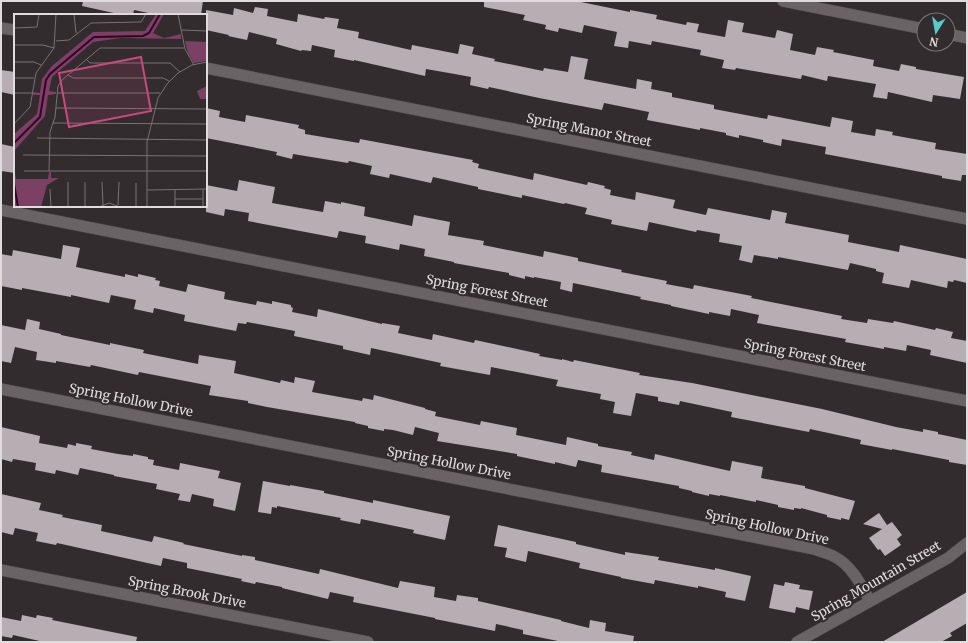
<svg xmlns="http://www.w3.org/2000/svg" width="968" height="643" viewBox="0 0 968 643" font-family="Merriweather,serif">
	<style>
		.building { fill: #b6aeb2 }
		.lines { fill: none; stroke-linecap: round; stroke-linejoin: round }
		.minor-casing { stroke: #4d484b; stroke-width: 12 }
		.minor { stroke: #6a6366; stroke-width: 11 }
		.labels { text-anchor: middle; dominant-baseline: central; stroke-width: 4; stroke-linejoin: round; paint-order: stroke }
		.street-label { font-size: 13px; fill: #e0dcde; stroke: #322c2f }
		.inset-river { fill: none; stroke: #370026; stroke-width: 2 }
		.inset-road { fill: none; stroke: #787275; stroke-width: 1 }
		.view { fill: #ca497c; fill-opacity: 0.15; stroke: #ca497c; stroke-width: 2 }
		.inset-edge { fill: none; stroke: #e0dcde; stroke-width: 2 }
	</style>
	<rect width="100%" height="100%" fill="#322c2f"/>
	<g class="building">
		<path d="M83,1H203L201,15H158L134,10L133,15H123L82,6Z"/>
		<path d="M484,1H576L630,12V10L657,15L656,19L686,25L687,22L699,24L697,32L725,37L728,20L744,23L742,32L775,38L777,30L793,34L790,50L815,55L817,47L834,50L833,52L874,60L873,66L899,71L901,64L916,67V69L964,77L960,99L933,95L932,102L888,92L887,99L873,97L876,84L828,76L827,81L802,75L801,79L736,68L735,70L722,68L724,60L700,55L701,50L652,41L651,45L629,41L628,48L614,46L617,32L584,25L582,33L559,28L558,32L545,29L546,25L523,20L525,15L484,7Z"/>
		<path d="M255,7L268,9L267,16L297,22L298,14L324,19L325,17L339,19L337,28L359,32L358,38L411,50L412,45L458,54L460,44L474,47L472,54L495,59L494,61L543,71L544,68L568,72L571,56L588,59L584,79L636,89L637,79L652,82L651,89L672,93V97L714,105V109L767,119L768,115L830,127L832,117L853,121L851,132L875,136L876,129L893,132L892,135L936,143L935,149L967,154V175H962L961,181L942,178V176L825,154L826,147L782,139L781,146L763,142V140L739,135V138L726,135V133L700,128V130L647,120L649,112L604,103L602,110L539,98L489,87L488,89L470,85L471,77L449,73L426,69L425,76L354,60V61L334,57L335,50L312,45L311,51L302,50L301,51L276,44L277,39L249,32L247,40L228,36L229,35L206,30V10L233,15L234,8L253,13Z"/>
		<path d="M1,70L15,72V95L1,92Z"/>
		<path d="M206,108L220,111L219,117L245,122L246,115L299,125L298,128L305,130V134L359,143L360,139L473,160L472,162L479,164L478,168L533,180L534,173L587,185L588,182L605,186L604,188L611,190L610,195L635,200L636,192L675,200L673,208L706,215L708,208L770,220L772,210L787,213L785,223L849,235L848,242L899,252L900,245L967,259V283L954,280L953,282L948,281L947,288L911,280L909,288L882,283L884,273L876,271V269L850,263L848,270L778,257V259L754,255L752,263L739,260L742,246L719,242L720,234L697,230L696,232L649,222L647,231L611,224L612,220L585,214L587,208L565,203L564,204L522,195V198L478,189V187L433,177L431,183L390,174L389,178L370,174L372,166L349,161L348,163L293,154L292,159L276,155L277,152L206,138Z"/>
		<path d="M1,144L15,147V173L1,171Z"/>
		<path d="M239,180L275,187L272,203L323,212L325,201L341,204V202L365,207L364,216L412,226L414,215L450,222L448,235L484,241L483,245L543,257L544,251L578,258V261L622,270L621,272L667,281L666,284L693,289L694,285L752,296L751,298L842,316L841,319L867,323L868,319L893,323L894,321L935,330L936,328L953,332L951,338L967,341V363L930,355L931,350L907,345L906,351L884,347V349L845,342L846,339L757,323L759,315L731,309L730,316L709,312V314L671,306V305L640,299L641,297L573,283L572,292L560,289L561,282L534,277V278L525,276V279L509,275V273L454,263V262L424,256L425,249L400,244L399,250L365,243L366,236L339,231L337,238L248,221L249,213L225,209L224,216L206,212V185L237,191Z"/>
		<path d="M63,245L80,248L76,267L125,277V274L138,277V274L156,278L155,280L160,281L159,286L186,292L188,284L225,292L224,299L256,305L257,301L272,304V301L291,305V307L293,308L292,312L317,317L318,309L382,324V323L400,326L398,333L432,340L433,334L474,343L475,340L540,354L539,356L562,360V359L573,362L574,360L640,373L639,375L692,383L822,409L896,427L923,432V429L938,432V434L967,440V465L949,462V460L892,449V450L860,444L861,440L810,429L809,432L731,417L732,412L680,401L679,405L658,401V397L636,393L631,416L613,413L615,402L600,399L601,394L556,386L558,380L491,367L490,375L440,366L441,363L371,348L370,355L343,349V346L294,336L295,331L247,322L246,324L238,323L236,331L184,321L185,315L154,308L153,313L134,309L136,300L111,295L109,303L71,295V297L22,288V290L1,286V254L12,256L13,250L61,259Z"/>
		<path d="M27,319L40,322L39,329L61,334V335L110,345V343L144,350L143,353L198,364L199,355L236,361L234,373L280,383L281,380L294,383L295,377L315,381L312,392L362,401L363,398L373,400L374,395L425,408V409L436,412L435,416L480,425L481,421L517,428L516,435L566,445L567,437L598,444V446L632,452L631,455L654,460L655,454L730,471L732,461L763,467L761,478L805,486V488L855,501L849,520L841,518V520L827,517V515L801,508V509L794,508V510L778,507V505L756,500V502L720,495V496L709,494V496L692,492V491L679,488V486L601,472L602,465L578,460L576,467L555,462V464L517,456V454L437,441L439,433L415,427L413,435L393,430L384,429V431L368,428V426L355,423V422L267,407L248,403V401L209,395L211,386L139,372L138,375L91,365L90,367L56,361V363L36,360L37,352L15,347L11,363L1,361V325L25,330Z"/>
		<path d="M1,427L40,436L39,443L67,448L68,444L76,446V443L92,446L91,449L118,454L133,456V454L148,457V459L154,460L153,465L179,470L180,463L220,471L218,478L241,483L235,511L213,506L214,499L192,494L190,502L178,500L180,494L156,489L157,484L114,476V475L80,468L78,475L56,470L55,474L35,470L36,463L13,459L12,462L1,459Z"/>
		<path d="M263,481L290,486V485L324,491V493L373,503V500L450,516L445,540L413,533L414,530L361,519L360,524L340,520L341,518L277,506V508L272,507L271,514L258,512Z"/>
		<path d="M1,494L41,503L39,510L63,515L62,517L102,525L101,531L152,542L154,536L184,543L183,544L242,556V555L255,557V560L319,574L320,569L398,588L400,581L435,587L434,597L456,601L457,595L478,598V601L561,620V621L589,628L590,620L606,623L605,631L634,636L633,642H563L523,634V630L496,624L495,631L435,619V618L353,602L354,597L330,592L328,599L282,588V587L256,582L255,584L241,581L242,579L187,568V563L163,558L161,566L57,543L56,545L36,541L38,533L15,528L13,535L1,532Z"/>
		<path d="M879,513L887,525L892,522L902,535L897,539L901,545L885,556L880,549L878,550L869,538L882,529L863,524Z"/>
		<path d="M498,525L576,542V544L625,555V552L659,557L658,560L715,570V568L751,576L745,601L725,597L726,592L698,586V588L655,580L654,584L621,578V577L579,568L580,563L528,551L526,562L505,557L507,548L494,546Z"/>
		<path d="M785,582L800,585L799,589L813,591L809,610L796,607L795,613L769,608L774,584L784,586Z"/>
		<path d="M967,592V623L950,633L952,636L941,642H882Z"/>
		<path d="M22,615L36,618L37,615L53,618L52,620L137,637L136,642H44L13,635L12,638L1,636V617L21,621Z"/>
	</g>
	<g class="lines">
		<defs>
			<g id="minor">
				<path d="M783,1L924,29"/>
				<path d="M1,28L15,30"/>
				<path d="M948,34L967,38"/>
				<path d="M206,68L967,219"/>
				<path d="M1,210L967,401"/>
				<path d="M1,389L814,549C821,552 829,553 835,557C852,566 861,585 870,601"/>
				<path d="M1,570L368,642"/>
				<path d="M797,642L948,558L967,543"/>
			</g>
		</defs>
		<use href="#minor" class="minor-casing"/>
		<use href="#minor" class="minor"/>
	</g>
	<g class="labels">
		<g class="street-label">
			<text transform="translate(589 130) rotate(11)">Spring Manor Street</text>
			<text transform="translate(487 291) rotate(11)">Spring Forest Street</text>
			<text transform="translate(805 355) rotate(11)">Spring Forest Street</text>
			<text transform="translate(131 400) rotate(11)">Spring Hollow Drive</text>
			<text transform="translate(449 463) rotate(11)">Spring Hollow Drive</text>
			<text transform="translate(767 527) rotate(12)">Spring Hollow Drive</text>
			<text transform="translate(876 581) rotate(-30)">Spring Mountain Street</text>
			<text transform="translate(187 592) rotate(11)">Spring Brook Drive</text>
		</g>
	</g>
	<g transform="translate(14 14)">
		<rect width="193" height="193" fill="#322c2f"/>
		<path d="M142,0H150L139,19L150,24L167,20V25L107,24L79,28L38,63L35,77L42,78V80L34,81L31,102L0,137V120L23,100L26,81H19V78L26,79L28,65L38,52L79,18L131,17ZM171,27L193,28V47L180,49L174,39ZM193,72V85H186L183,77ZM0,155L2,165H34L35,158H37V164H45L33,171L27,193H0Z" fill="#7c4064"/>
		<path class="inset-river" d="M0,129L26,103L32,66L36,60L80,23L129,22L135,19L146,0M0,170L4,193"/>
		<path class="inset-road" d="M60,0L62,19M164,0L171,35L180,51M0,14L23,13L25,0M168,16L193,17M42,27L55,26L77,9L127,8L132,0M0,31H29L40,34M72,45L76,49H156L166,58M0,48H20L27,51M54,61L59,64H149L155,67M0,64H20M0,79H18M43,79H146M42,94L193,95M39,109L193,110M0,110L16,93L22,59L40,34L42,0M23,124L193,126M9,141L193,142M10,157H193M35,157L36,118L41,103L44,72L48,66L86,34H170M54,168V193M71,168V193M88,168L89,191M36,175L37,193M133,176L193,175M161,185H189M104,191L105,168M85,193L95,189L106,193M116,193H122V169M133,193V128L144,84L153,70L164,59L178,51L193,48M161,193V175M189,193V175"/>
		<path class="view" d="M127,43L137,97L55,113L45,59Z"/>
		<rect width="193" height="193" class="inset-edge"/>
	</g>
	<rect width="968" height="643" fill="none" stroke="#e0dcde" stroke-width="4"/>
	<g transform="translate(936 32) rotate(191)"><circle r="19" fill="#322c2f" stroke="#787275"/>
	<path d="M0-3L7 15L0 10L-7 15Z" fill="#52cdcc"/>
	<text y="-6" font-size="11" font-weight="bold" text-anchor="middle" fill="#e0dcde">N</text>
	</g>
</svg>
